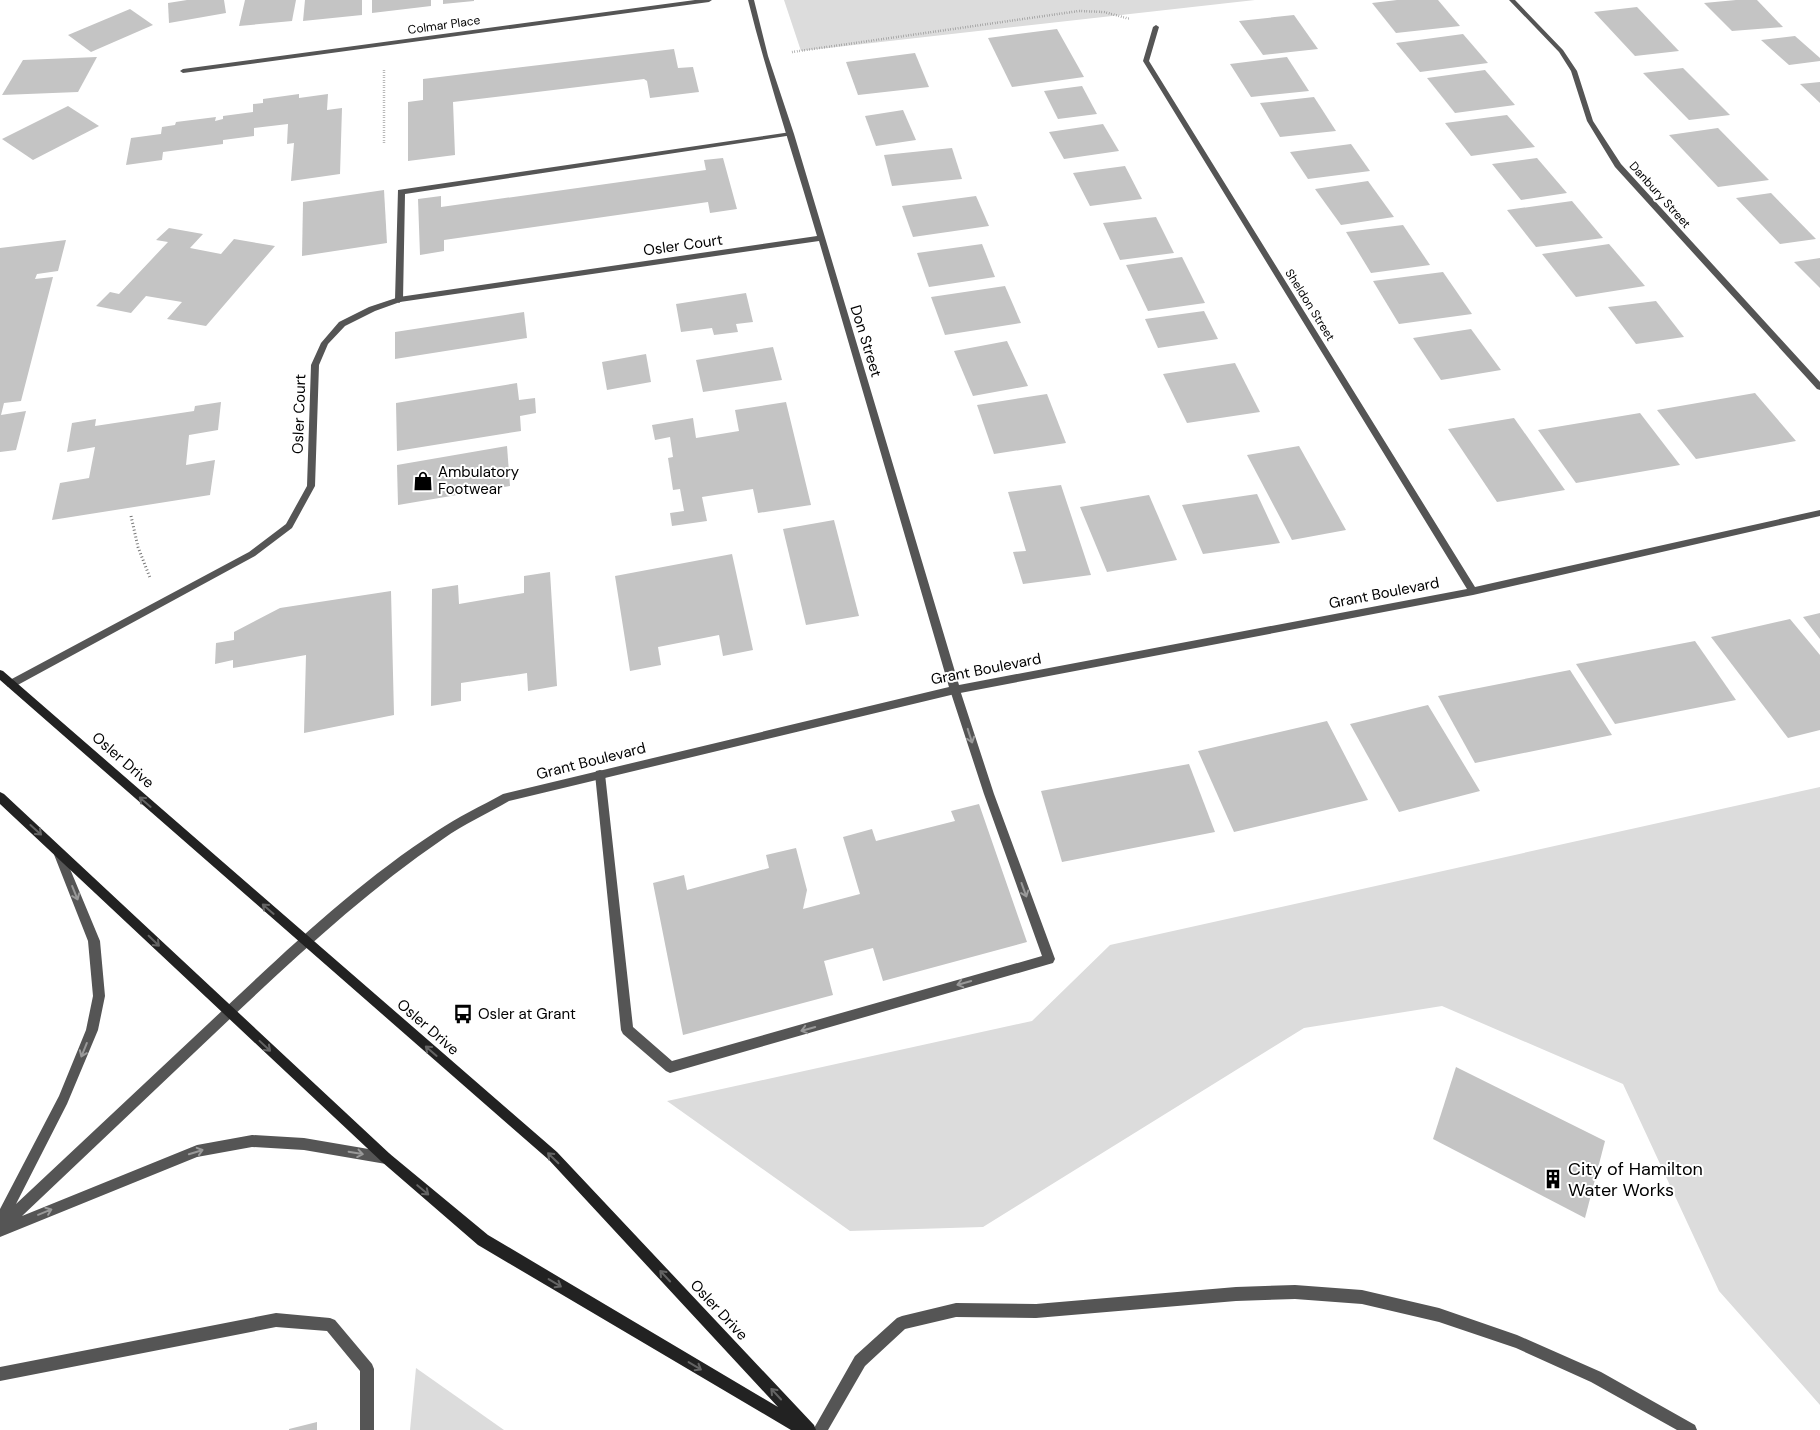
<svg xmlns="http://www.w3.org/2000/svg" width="1820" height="1430" viewBox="0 0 1820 1430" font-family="'DM Sans',sans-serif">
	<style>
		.green { fill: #dcdcdc }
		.building { fill: #c4c4c4 }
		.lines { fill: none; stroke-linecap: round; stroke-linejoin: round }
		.path-far1 { stroke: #777; stroke-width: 2.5; stroke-dasharray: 0.5 2; stroke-linecap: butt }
		.path { stroke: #777; stroke-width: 3; stroke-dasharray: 1 2.5; stroke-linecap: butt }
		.lane { fill: #555; fill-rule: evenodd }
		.street { fill: #555; fill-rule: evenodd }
		.secondary { fill: #222; fill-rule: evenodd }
		.oneway { stroke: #999 }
		.oneway2 { stroke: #646464 }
		.labels { text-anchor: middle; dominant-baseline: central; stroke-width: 4; stroke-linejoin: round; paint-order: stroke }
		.far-street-label { font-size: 12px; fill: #000; stroke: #fff }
		.street-label { font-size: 15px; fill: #000; stroke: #fff }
		.poi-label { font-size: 15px; fill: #000; stroke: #fff; text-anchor: start }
		.near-poi-label { font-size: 18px; fill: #000; stroke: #fff; text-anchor: start }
	</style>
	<rect width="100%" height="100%" fill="#fff"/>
	<g class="green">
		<path d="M784,0H1255L801,51Z"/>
		<path d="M1820,787V1405L1719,1291L1623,1084L1442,1006L1304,1028L983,1227L850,1231L667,1101L1032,1021L1110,945Z"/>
		<path d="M416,1368L504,1430H410Z"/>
	</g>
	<g class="building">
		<path d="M187,0H224L226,13L169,23L168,3Z"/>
		<path d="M245,0H296L292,21L239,26Z"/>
		<path d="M305,0H362V15L303,21Z"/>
		<path d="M372,0H431V6L372,13Z"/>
		<path d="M443,0H474V1L443,4Z"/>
		<path d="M1397,0H1438L1460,26L1396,33L1372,3Z"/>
		<path d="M1736,0H1757L1783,27L1732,31L1704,3Z"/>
		<path d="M1637,7L1679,51L1635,56L1594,12Z"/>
		<path d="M130,9L153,25L91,52L68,35Z"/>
		<path d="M1294,15L1318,49L1263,55L1239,21Z"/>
		<path d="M1057,29L1084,77L1012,87L988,38Z"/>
		<path d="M1463,34L1488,63L1420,72L1396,43Z"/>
		<path d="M1795,36L1820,58V61L1789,65L1761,40Z"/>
		<path d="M674,49L678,68L693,67L699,92L650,98L647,81L644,79L453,102L455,155L408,161V102L423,100V79Z"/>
		<path d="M915,53L929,87L858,95L846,62Z"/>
		<path d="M97,57L78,92L2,95L23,60Z"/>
		<path d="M1287,57L1309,91L1251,97L1230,64Z"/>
		<path d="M1683,68L1730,115L1689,120L1643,73Z"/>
		<path d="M1485,70L1515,105L1455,113L1427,78Z"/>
		<path d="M1820,82V103L1800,84Z"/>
		<path d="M1082,86L1097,114L1058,119L1044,91Z"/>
		<path d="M299,94V98L328,94L327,110L342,108L340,174L291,181L294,143L287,144L288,124L254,128V136L223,140V144L163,152L162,160L126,165L131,138L161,134L162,127L175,125L176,122L216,117L215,121L223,119V116L253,112V104L263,103V99Z"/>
		<path d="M1314,97L1336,131L1280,137L1260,103Z"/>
		<path d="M68,106L99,126L33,160L2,139Z"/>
		<path d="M903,110L916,140L876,146L865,116Z"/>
		<path d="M1507,115L1535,147L1471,156L1445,123Z"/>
		<path d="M1103,124L1119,151L1064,159L1049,132Z"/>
		<path d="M1718,128L1769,180L1718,187L1669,135Z"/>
		<path d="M1351,144L1370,171L1308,179L1290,152Z"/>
		<path d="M952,148L962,179L892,186L884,155Z"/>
		<path d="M723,158L737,209L710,213L708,202L444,240V251L420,255L418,199L441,196V207L706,170L704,160Z"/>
		<path d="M1537,158L1567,193L1521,200L1492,164Z"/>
		<path d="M1125,166L1142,199L1090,206L1073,173Z"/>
		<path d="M1368,181L1394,217L1341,225L1315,189Z"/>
		<path d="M384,190L387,243L302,256L303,202Z"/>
		<path d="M1771,193L1816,239L1780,244L1736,198Z"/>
		<path d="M976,196L989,226L913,237L902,206Z"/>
		<path d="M1572,201L1603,238L1536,247L1507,210Z"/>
		<path d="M1156,217L1174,253L1120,260L1103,223Z"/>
		<path d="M1403,225L1430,265L1371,273L1346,232Z"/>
		<path d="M169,228L203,234L190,248L221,254L234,239L275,246L206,326L167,319L182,302L146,296L131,313L96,306L110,292L119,294L168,242L156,240Z"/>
		<path d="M66,240L58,271L37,274L35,279L53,277L21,401L4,403L1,415L26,411L16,450L0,452V248Z"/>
		<path d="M982,244L995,277L929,287L917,253Z"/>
		<path d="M1609,244L1645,286L1576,297L1542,254Z"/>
		<path d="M1182,257L1205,303L1148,311L1126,265Z"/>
		<path d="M1820,258V288L1794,262Z"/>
		<path d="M1443,272L1472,314L1399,324L1373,281Z"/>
		<path d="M1005,286L1021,323L945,335L931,297Z"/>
		<path d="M746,293L753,322L736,324L738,332L714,335L712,328L681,332L676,304Z"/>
		<path d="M1656,301L1684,337L1636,344L1608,307Z"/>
		<path d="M1204,311L1218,339L1158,348L1145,319Z"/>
		<path d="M524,312L527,338L395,359V332Z"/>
		<path d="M1471,329L1501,370L1441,380L1413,338Z"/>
		<path d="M1007,341L1028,386L973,396L954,351Z"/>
		<path d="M773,347L782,380L703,392L696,360Z"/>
		<path d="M646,354L651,382L607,390L602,362Z"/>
		<path d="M1235,363L1260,412L1187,423L1163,374Z"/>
		<path d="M517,383L519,400L535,398L536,413L520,416L521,431L397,451L396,403Z"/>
		<path d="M1755,393L1796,441L1696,459L1657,410Z"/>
		<path d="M1047,394L1066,443L994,454L977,405Z"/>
		<path d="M221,402L218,430L189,435L186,465L215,460L210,495L52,520L60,483L89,478L95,447L67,452L72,423L96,419L95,426L194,411L195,406Z"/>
		<path d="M786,402L811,505L758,513L753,489L702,497L707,521L672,526L670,513L684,511L680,489L673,490L668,458L673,457L670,437L655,440L652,425L693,418L696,438L739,431L735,410Z"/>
		<path d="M1640,413L1680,465L1576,483L1538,430Z"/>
		<path d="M1514,418L1565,490L1497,502L1448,429Z"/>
		<path d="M507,446L510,486L398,505L397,465Z"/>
		<path d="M1299,446L1346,530L1292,540L1247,455Z"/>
		<path d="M1061,485L1091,575L1023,584L1013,552L1026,551L1008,492Z"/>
		<path d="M1257,494L1280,543L1203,554L1182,505Z"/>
		<path d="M1149,495L1177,560L1107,572L1080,507Z"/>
		<path d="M834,520L859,616L806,625L783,529Z"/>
		<path d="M732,554L753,650L723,656L719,635L658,647L661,665L630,671L615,576Z"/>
		<path d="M550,572L557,686L528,691L527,673L461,683V701L431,706L432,589L458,585L459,604L524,593V576Z"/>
		<path d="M391,591L394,715L304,733L306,655L233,668V660L215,664L216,643L234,640V632L280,608Z"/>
		<path d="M1820,613V639L1803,617Z"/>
		<path d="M1790,619L1820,655V730L1788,738L1711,637Z"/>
		<path d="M1695,641L1736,700L1615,724L1576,664Z"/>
		<path d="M1570,670L1612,735L1475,763L1438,696Z"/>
		<path d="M1428,705L1480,791L1399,812L1350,724Z"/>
		<path d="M1327,721L1368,800L1234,832L1198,751Z"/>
		<path d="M1189,764L1215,832L1062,862L1041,791Z"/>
		<path d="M979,804L1027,942L883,981L873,948L824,961L833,995L683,1035L653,883L684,875L687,890L769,868L766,855L796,848L807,890L803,909L860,894L843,837L872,829L876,841L955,821L951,811Z"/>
		<path d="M1456,1067L1605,1141L1585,1218L1433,1139Z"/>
		<path d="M317,1422V1430H289V1429Z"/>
	</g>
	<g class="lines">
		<g class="path-far1">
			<path d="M792,52L1079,11L1104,12L1130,19"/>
			<path d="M384,70V143"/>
		</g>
		<path class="path" d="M131,516L138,547L150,578"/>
		<g class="lane">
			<path d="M791,132L793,133V135L405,194L403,300L399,303L395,300L398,190Z"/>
			<path d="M955,686L958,687L960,690L994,794L1055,959L1053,963L670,1073L666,1071L623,1034L621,1030L595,774L596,771L600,770L604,771L605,774L633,1027L672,1061L1042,956L984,794L950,690L952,687Z"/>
			<path d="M58,847L62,849L63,852L100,941L105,996L98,1030L67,1104L16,1204L225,1008L229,1006L233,1008L235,1012L233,1016L22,1216L197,1145L252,1135L304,1138L386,1152L390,1154L392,1158L390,1162L386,1164L304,1150L252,1147L197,1157L0,1237V1209L59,1096L86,1030L93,996L88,941L53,852L54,849Z"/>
			<path d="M1295,1285L1362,1290L1439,1308L1517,1335L1601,1372L1695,1425L1697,1430H1677L1591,1382L1516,1348L1439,1322L1362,1304L1295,1299L1236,1301L1036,1318L956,1317L905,1329L865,1366L828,1430H813L855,1356L897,1318L902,1316L956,1303L1036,1304L1236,1287Z"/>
			<path d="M276,1313L330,1318L335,1320L372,1364L374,1369V1430H360V1371L327,1331L276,1327L0,1381V1367Z"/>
		</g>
		<g class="street">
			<path d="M695,0H712L709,2L183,73L180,71L183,69Z"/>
			<path d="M748,0H754L768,56L794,134L959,685L1467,589L1143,61L1153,27L1156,25L1159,27L1149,61L1475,587L1820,510V516L1473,595L955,694L509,801C487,814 464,824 443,839C367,891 300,953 233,1016L229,1018L225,1016L223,1012L225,1008C292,945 360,881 437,831C458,817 481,806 503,794L949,687L819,241L400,302L375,311L345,326L328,344L319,365L315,486L292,528L255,556L14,687H8L6,684L8,681L249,552L286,524L307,486L311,365L321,343L339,322L369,307L399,297L817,236C794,157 768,80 748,0Z"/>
			<path d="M1509,0H1515L1563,50L1577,71L1593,121L1621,164L1820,382V390L1817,389L1615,167L1587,121L1571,71L1559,52Z"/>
		</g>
		<path class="secondary" d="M0,670L3,671L557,1152L814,1425L816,1430H791L478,1245L382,1162L0,804V792L4,794L390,1154L488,1235L778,1407L549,1160L0,680Z"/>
	</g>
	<defs><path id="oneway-shaft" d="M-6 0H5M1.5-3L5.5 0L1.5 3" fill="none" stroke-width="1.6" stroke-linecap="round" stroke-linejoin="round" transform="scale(1.25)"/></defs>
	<g class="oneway">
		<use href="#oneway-shaft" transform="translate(970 736) rotate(72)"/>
		<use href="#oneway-shaft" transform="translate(1024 890) rotate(70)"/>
		<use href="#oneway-shaft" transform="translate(75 893) rotate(68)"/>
		<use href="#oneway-shaft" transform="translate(964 983) rotate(164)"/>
		<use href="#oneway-shaft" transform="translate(808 1029) rotate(164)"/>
		<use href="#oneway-shaft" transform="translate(84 1050) rotate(112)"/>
		<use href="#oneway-shaft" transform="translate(196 1152) rotate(-17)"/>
		<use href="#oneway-shaft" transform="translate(356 1153) rotate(10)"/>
		<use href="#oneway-shaft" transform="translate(45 1212) rotate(-22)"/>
	</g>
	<g class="oneway2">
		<use href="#oneway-shaft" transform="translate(145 802) rotate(-139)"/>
		<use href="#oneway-shaft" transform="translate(36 830) rotate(42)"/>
		<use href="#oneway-shaft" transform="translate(268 909) rotate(-139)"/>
		<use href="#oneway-shaft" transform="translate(154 941) rotate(44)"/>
		<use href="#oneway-shaft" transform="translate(265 1046) rotate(43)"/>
		<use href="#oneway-shaft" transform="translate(431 1051) rotate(-139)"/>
		<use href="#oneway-shaft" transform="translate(553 1158) rotate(-136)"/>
		<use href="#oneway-shaft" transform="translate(423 1190) rotate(40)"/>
		<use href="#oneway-shaft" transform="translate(665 1276) rotate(-133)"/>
		<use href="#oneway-shaft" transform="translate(555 1283) rotate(31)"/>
		<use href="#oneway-shaft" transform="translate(695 1366) rotate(31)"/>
		<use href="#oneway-shaft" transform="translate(776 1394) rotate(-133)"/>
	</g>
	<defs>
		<symbol id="shop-bare" viewBox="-9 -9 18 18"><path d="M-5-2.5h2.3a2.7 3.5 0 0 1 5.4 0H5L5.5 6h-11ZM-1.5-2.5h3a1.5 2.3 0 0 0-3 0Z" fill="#000" stroke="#fff" stroke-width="2.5" paint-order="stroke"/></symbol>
		<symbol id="bus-bare" viewBox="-9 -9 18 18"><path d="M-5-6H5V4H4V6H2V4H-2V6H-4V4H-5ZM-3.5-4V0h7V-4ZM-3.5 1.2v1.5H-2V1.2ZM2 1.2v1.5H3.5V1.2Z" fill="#000" stroke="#fff" stroke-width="2.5" paint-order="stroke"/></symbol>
		<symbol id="building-bare" viewBox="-9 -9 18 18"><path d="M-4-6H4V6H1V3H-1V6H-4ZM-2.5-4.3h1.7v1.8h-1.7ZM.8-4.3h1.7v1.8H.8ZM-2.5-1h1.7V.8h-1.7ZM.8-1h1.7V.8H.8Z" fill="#000" stroke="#fff" stroke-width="2.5" paint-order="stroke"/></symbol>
	</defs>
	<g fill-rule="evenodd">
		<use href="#shop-bare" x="409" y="467" width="28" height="28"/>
		<use href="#bus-bare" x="449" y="1000" width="28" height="28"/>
		<use href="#building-bare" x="1539" y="1165" width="28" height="28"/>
	</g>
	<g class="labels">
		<g class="far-street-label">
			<text transform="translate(444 25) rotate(-8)">Colmar Place</text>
			<text transform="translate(1660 195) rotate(48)">Danbury Street</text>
			<text transform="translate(1310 305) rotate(58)">Sheldon Street</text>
		</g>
		<g class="street-label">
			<text transform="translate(683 245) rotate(-8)">Osler Court</text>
			<text transform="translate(866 341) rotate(73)">Don Street</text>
			<text transform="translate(299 414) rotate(-88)">Osler Court</text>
			<text transform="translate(1384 593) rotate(-11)">Grant Boulevard</text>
			<text transform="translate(986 669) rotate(-11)">Grant Boulevard</text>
			<text transform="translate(123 760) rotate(41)">Osler Drive</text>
			<text transform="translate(591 761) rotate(-14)">Grant Boulevard</text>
			<text transform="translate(428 1027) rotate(41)">Osler Drive</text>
			<text transform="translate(719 1310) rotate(47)">Osler Drive</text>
		</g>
		<g class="poi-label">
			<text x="438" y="472">Ambulatory<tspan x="438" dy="17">Footwear</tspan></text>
			<text x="478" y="1014">Osler at Grant</text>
		</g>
		<g class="near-poi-label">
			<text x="1568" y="1169">City of Hamilton<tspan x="1568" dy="21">Water Works</tspan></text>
		</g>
	</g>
</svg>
